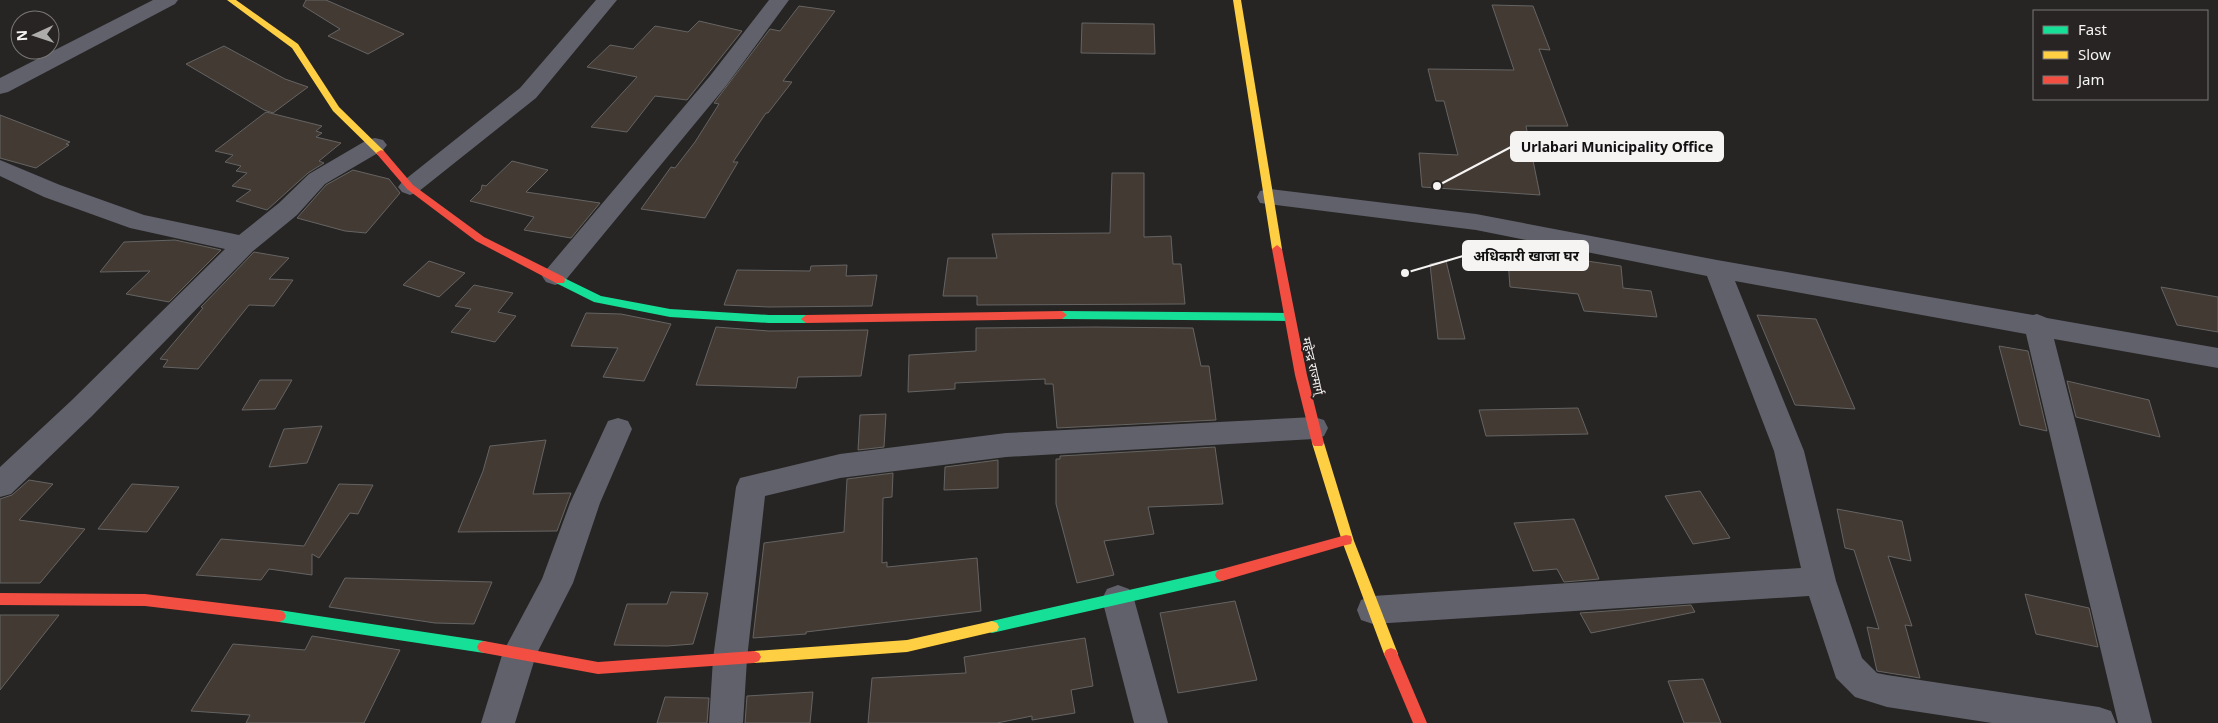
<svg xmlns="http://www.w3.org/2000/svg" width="2218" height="723" viewBox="0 0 2218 723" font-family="'Noto Sans','Noto Sans Devanagari',sans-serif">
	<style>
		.building { fill: #433a34; stroke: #656463 }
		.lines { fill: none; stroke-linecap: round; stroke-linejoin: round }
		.street { fill: #61616b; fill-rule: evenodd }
		.fast { fill: #16e098; fill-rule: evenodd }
		.slow { fill: #ffcf43; fill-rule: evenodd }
		.jam { fill: #f24e42; fill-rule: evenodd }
		.labels { text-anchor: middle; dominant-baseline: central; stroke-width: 4; stroke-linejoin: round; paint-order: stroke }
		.street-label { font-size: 12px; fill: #f6f4f3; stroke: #272423 }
		.leader { fill: none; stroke: #f6f4f3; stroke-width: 2 }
		.callout-dot { fill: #f6f4f3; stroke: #272423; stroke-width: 2 }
		.callout { fill: #f6f4f3; stroke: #f6f4f3; stroke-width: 2 }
		.callout-label { font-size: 14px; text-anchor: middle; font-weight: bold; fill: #111 }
	</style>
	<rect width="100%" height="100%" fill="#262524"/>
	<g class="building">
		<path d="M306,0H326L404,34L368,54L328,36L340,29L303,6Z"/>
		<path d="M1492,5L1533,6L1550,50L1539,49L1568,126H1526L1540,195L1422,187L1419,153L1458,155L1444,101H1436L1428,69L1514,70Z"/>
		<path d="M799,6L835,11L783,81L792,82L768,113H766L733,162H738L705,218L641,209L671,167L675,168L695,142L719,104L714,103L770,29L780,31Z"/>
		<path d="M699,21L742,31L687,100L655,96L627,132L591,127L637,77L587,67L610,45L633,49L655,26L688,32Z"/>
		<path d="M1082,23L1154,24L1155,54L1081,53Z"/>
		<path d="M224,46L285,79L308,87L273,113L264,110L186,64Z"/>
		<path d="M266,112L322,126L316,131L322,133L316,137L341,143L319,161L324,163L308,173L267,210L236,201L251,190L232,186L247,173L236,171L241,166L225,162L233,155L215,151Z"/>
		<path d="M0,115L70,142L66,144L69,145L36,168L0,158Z"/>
		<path d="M512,161L548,170L526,192L600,203L571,238L524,230L534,217L470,201L481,190L482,185L486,186Z"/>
		<path d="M353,170L389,179L400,193L366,233L345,231L297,218L326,185Z"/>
		<path d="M1112,173H1144V237L1171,236L1173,264H1181L1185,304L977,305V296H943L948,258H997L992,234L1110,233Z"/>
		<path d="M175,240L221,250L169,302L126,294L150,271L100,272L124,242Z"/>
		<path d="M1507,247L1539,251V254L1621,266L1623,288L1651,291L1657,317L1584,311L1578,294L1510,287Z"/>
		<path d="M254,252L289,258L269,279L293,280L274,306L249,305L198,369L163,367L168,360L160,359L203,308L201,307Z"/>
		<path d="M429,261L465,273L439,297L403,285Z"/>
		<path d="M1446,261L1465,339H1438L1430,264Z"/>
		<path d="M847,265L846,276L877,275L872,306L769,307L724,305L737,270L810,271L811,266Z"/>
		<path d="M474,285L513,293L498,312L516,316L495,342L451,332L471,309L455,306Z"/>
		<path d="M2161,287L2218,297V332L2177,325Z"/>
		<path d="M586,313L621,314L671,324L644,381L603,377L618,348L571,346Z"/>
		<path d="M1757,315L1816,319L1855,409L1795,405Z"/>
		<path d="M716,327L769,331L868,330L861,376L798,377L796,388L696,385Z"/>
		<path d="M1095,327L1193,328L1201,366H1209L1216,420L1057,428L1053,384H1045V379L955,383V389L908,392L909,355L976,351V328Z"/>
		<path d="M1999,346L2028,351L2047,431L2020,425Z"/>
		<path d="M260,380H292L275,409L242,410Z"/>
		<path d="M2067,381L2149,400L2160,437L2076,417Z"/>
		<path d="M1578,408L1588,434L1486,436L1479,410Z"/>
		<path d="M886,414L884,447L858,450L860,415Z"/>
		<path d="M322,426L307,463L269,467L284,429Z"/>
		<path d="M546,440L533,494L571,493L557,531L458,532L483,471L490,446Z"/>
		<path d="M1215,447L1223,504L1148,507L1154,534L1104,541L1114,575L1077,583L1056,504V459H1060V456Z"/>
		<path d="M998,460V488L944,490L945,467Z"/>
		<path d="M893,473L892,497L883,498L882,563L887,562V567L977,558L981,611L806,632V634L753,638L764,543L844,532L847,479Z"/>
		<path d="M29,480L53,484L19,520L85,529L40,583H0V499L12,495Z"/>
		<path d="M132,484L179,487L147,532L98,529Z"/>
		<path d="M339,484L373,485L358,514L350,513L319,558L312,554V575L269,569L261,580L196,575L221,539L304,546Z"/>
		<path d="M1700,491L1730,538L1693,544L1665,496Z"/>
		<path d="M1837,509L1902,521L1911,561L1888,556L1912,626L1905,625L1920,678L1877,671L1867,627L1879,629L1854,550L1845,548Z"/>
		<path d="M1574,519L1599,579L1564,582L1557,569L1533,571L1514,523Z"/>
		<path d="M345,578L492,582L474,624L435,623L329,607Z"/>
		<path d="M671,592L708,593L693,644L667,646L614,645L627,604H667Z"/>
		<path d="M2025,594L2089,608L2098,647L2036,634Z"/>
		<path d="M1235,601L1257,680L1178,693L1160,613Z"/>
		<path d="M1691,605L1695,612L1591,633L1580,613Z"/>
		<path d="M0,615H59L0,690Z"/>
		<path d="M312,636L400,650L364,723H246L250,715L191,711L233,644L305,650Z"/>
		<path d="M1085,638L1093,686L1071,690L1075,713L1032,720V716L997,723H868L872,678L966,673L964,657Z"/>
		<path d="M1703,679L1721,723H1684L1668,681Z"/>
		<path d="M813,692L810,723H745L747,696Z"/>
		<path d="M665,697L709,698L707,723H657Z"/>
	</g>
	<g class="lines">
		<g class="street">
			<path d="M153,0H178L175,4L8,92L0,94V78Z"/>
			<path d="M596,0H617L536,98L418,192L410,195L402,192L398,187L402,182L520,88Z"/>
			<path d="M769,0H789L726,86L564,282L555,285L546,282L542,276L546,270L710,76Z"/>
			<path d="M375,138L383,140L387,145L383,150L325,184L297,215L253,251L92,416L11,494L0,497V467L72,400L225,249L130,228L44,197L0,176V160L60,185L144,215L239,235L279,203L309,174L367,140Z"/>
			<path d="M1269,189L1476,214L1717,260L2033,315L2037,314L2047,318L2218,348V368L2054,339L2152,723H2118L2026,334L1735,281L1804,451L1836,581L1862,658L1877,673L1887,675L2099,707L2111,711L2116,723H1992L1887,707L1855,697L1836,678L1809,596L1373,624L1361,620L1357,610L1361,600L1373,596L1801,568L1774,451L1707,276L1476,230L1260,203L1257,197L1260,191Z"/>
			<path d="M1314,417L1324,420L1328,428L1324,436L1314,439L1006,457L840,478L765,496L747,659L743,723H709L713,659L736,487L740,478L840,454L1006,433Z"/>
			<path d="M618,418L628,421L632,429L600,503L573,583L536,655L515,723H481L503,652L542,579L570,503L608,421Z"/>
			<path d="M1118,585L1129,589L1134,599L1168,723H1134L1102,599L1107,589Z"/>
		</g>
		<g class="fast">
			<path d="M560,276L601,296L670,309L769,315H806L811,319L806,323H769L670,317L594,302L556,283L555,280Z"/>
			<path d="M1062,311L1288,313L1293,317L1288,321L1062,319L1057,315Z"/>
			<path d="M1222,569L1227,571L1229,575L1227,579L1222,581L992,633L987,631L985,627L987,623L992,621Z"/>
			<path d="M279,610L484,641L489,643L491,647L489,651L484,653L279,622L274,620L272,616L274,612Z"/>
		</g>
		<g class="slow">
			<path d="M227,0H236L298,44L339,107L384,151V155H378L333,111L292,48Z"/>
			<path d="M1233,0H1241L1282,249L1277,253L1272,249Z"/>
			<path d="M1318,438L1322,440L1324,443L1354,541L1398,654L1396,658L1391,660L1386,658L1384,654L1342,541L1312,443L1314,440Z"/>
			<path d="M992,621L997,623L999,627L997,631L907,652L754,663L749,661L747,657L749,653L754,651L907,640Z"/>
		</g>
		<g class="jam">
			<path d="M381,150L384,151L413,185L484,237L564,277L565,280L564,283H556L476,241L407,189L376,153Z"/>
			<path d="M1277,245L1282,249L1307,375L1324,443L1322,446H1314L1312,443L1295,375L1272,249Z"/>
			<path d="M1062,311L1067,315L1062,319L806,323L801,319L806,315Z"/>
			<path d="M1346,535L1351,536L1352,540L1351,544L1346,545L1222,581L1217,579L1215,575L1217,571L1222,569Z"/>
			<path d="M0,593L145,594L279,610L284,612L286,616L284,620L279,622L145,606L0,605Z"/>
			<path d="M484,641L598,662L754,651L759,653L761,657L759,661L754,663L598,674L484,653L479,651L477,647L479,643Z"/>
			<path d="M1391,648L1396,650L1427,723H1413L1384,654L1386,650Z"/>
		</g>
	</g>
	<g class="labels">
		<g class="street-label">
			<text transform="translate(1313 366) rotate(77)">महेन्द्र राज्मार्ग्</text>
		</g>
	</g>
	<path class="leader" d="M1437 186L1511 147M1405 273L1463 256"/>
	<g class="callout-dot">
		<circle cx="1437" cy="186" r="5"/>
		<circle cx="1405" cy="273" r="5"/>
	</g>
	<g class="callout">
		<rect x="1511" y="132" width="212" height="29" rx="5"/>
		<rect x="1463" y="241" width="125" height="29" rx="5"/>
	</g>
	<g class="callout-label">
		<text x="1617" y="152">Urlabari Municipality Office</text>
		<text x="1526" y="261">अधिकारी खाजा घर</text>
	</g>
	<rect x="2033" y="10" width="175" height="90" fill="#272423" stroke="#7a7776"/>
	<rect x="2043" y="26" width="25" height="8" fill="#16e098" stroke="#7a7776"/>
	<text x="2078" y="35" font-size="15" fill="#f6f4f3">Fast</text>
	<rect x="2043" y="51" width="25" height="8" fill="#ffcf43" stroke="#7a7776"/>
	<text x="2078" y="60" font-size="15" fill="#f6f4f3">Slow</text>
	<rect x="2043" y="76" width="25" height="8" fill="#f24e42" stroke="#7a7776"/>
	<text x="2078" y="85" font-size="15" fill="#f6f4f3">Jam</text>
	<g transform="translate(35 35) rotate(267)"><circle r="24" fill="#272423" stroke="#7a7776"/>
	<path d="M0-4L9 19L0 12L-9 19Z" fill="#adacab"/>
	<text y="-8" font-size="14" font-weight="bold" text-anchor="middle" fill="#f6f4f3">N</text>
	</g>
</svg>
